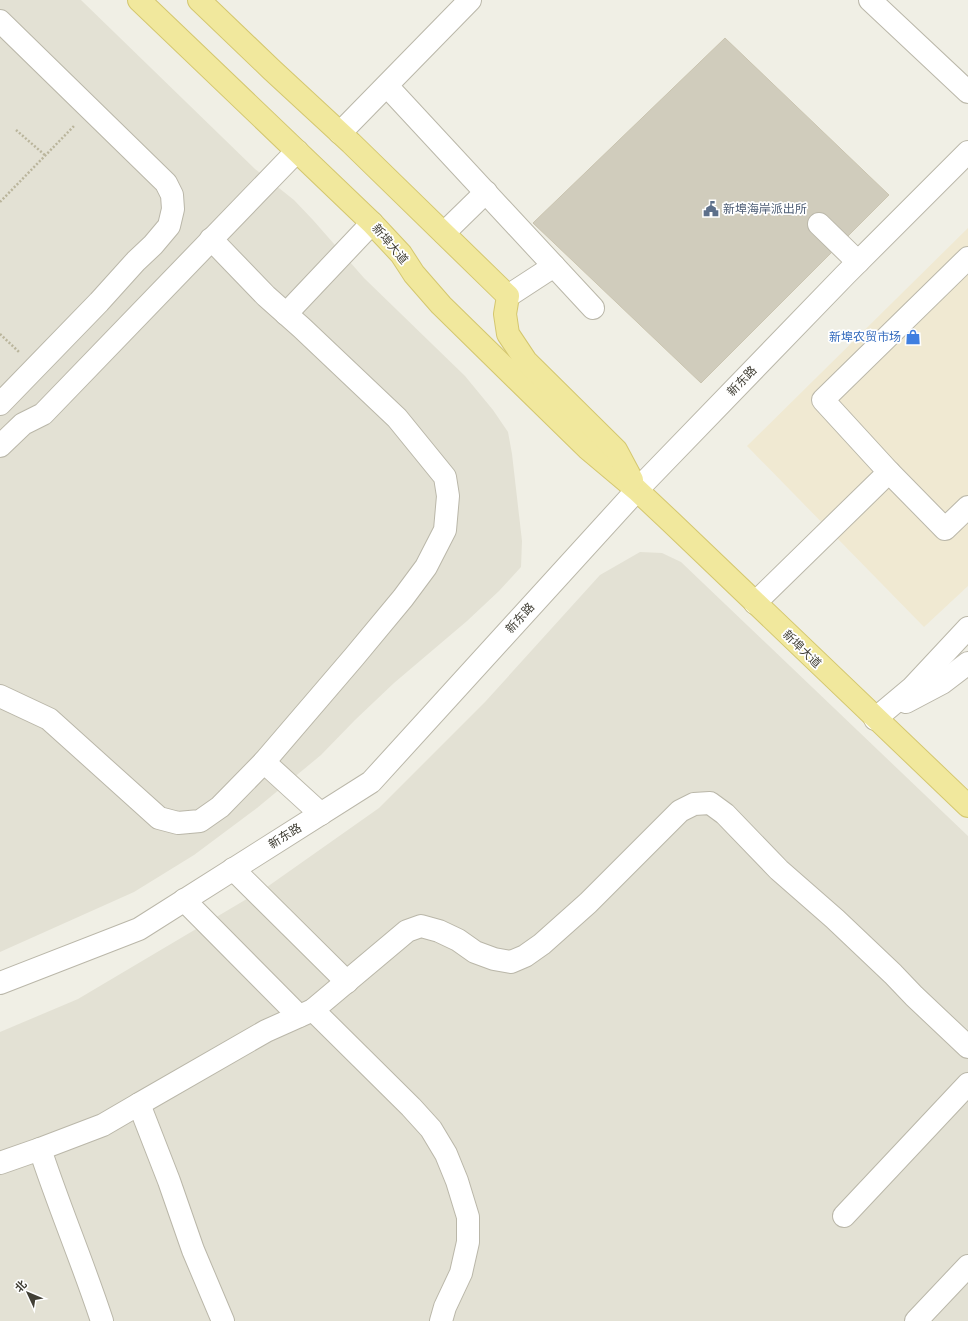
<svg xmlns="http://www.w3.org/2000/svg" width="968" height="1321" viewBox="0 0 968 1321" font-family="Rubik,'Noto Sans SC',sans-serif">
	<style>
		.residential { fill: #e3e1d4 }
		.commercial { fill: #f0e9d2 }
		.building { fill: #d0ccbc; stroke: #cac4b0 }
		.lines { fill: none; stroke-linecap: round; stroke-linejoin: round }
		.minor-casing { stroke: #bab7a9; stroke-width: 24 }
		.tertiary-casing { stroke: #bab7a9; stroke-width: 24 }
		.primary-casing { stroke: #d4c76f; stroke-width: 24 }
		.path { stroke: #bab59c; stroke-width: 2.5; stroke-dasharray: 2 2; stroke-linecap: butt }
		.minor { stroke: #fff; stroke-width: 22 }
		.tertiary { stroke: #fff; stroke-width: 22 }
		.primary { stroke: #f1e89d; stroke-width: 22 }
		.labels { text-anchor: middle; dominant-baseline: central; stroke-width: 3.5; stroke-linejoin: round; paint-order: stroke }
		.service-label { font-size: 12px; fill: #4e5e75; stroke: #fff; text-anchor: start }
		.street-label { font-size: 12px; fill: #413f35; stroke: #fff }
		.shop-label { font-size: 12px; fill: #366cbe; stroke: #fff; text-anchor: end }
	</style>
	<rect width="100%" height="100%" fill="#f0efe5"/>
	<g class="residential">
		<path d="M0,0H81L255,169L294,200L313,220L364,278L465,376L493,410L508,432L512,454L522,541L521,567L499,591L467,621L394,683L355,720L321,755L257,808L194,855L134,892L0,952Z"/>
		<path d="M640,552L662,553L681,562L968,836V1321H0V1032L78,999L267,887L379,808L485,702L600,575Z"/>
	</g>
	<path class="commercial" d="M968,228V586L924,627L747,446Z"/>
	<path class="building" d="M725,38L889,195L701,383L533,223Z"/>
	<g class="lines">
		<defs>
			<g id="minor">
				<path d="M870,0L968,92"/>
				<path d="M0,21L166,183L172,195L173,209L169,226L153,245L136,261L99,302L0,404"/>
				<path d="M387,86L593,308"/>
				<path d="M340,133L470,0"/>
				<path d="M819,224L858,262"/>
				<path d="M444,233L486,192"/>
				<path d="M968,258L823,400L889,472L945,529L968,507"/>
				<path d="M508,296L554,266"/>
				<path d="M286,314L372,223"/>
				<path d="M0,446L23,424L43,414L297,151"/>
				<path d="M755,603L889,472"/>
				<path d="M0,696L49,719L159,818L178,823L200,821L220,807L264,762L354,657L403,598L426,567L445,530L448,496L445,477L397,418L302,328L266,296L211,239"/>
				<path d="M906,702L942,683L968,663"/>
				<path d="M875,719L912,688L968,628"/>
				<path d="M264,762L321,814"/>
				<path d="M233,869L347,982"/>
				<path d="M184,900L299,1016"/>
				<path d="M313,1010L411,1107L431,1129L446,1154L457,1181L468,1217V1242L461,1273L445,1307L441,1321"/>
				<path d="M139,1104L266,1031L313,1010L407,931L421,926L439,931L458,940L475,952L494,959L511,962L525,956L542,944L588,903L680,811L694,804L710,803L725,814L779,870L835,919L893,974L914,996L968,1047"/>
				<path d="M40,1149L103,1125L139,1104L169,1181L193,1250L223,1321"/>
				<path d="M0,1163L40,1149C59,1207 83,1263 102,1321"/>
				<path d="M844,1216L968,1084"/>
				<path d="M916,1321L968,1266"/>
			</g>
			<path id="tertiary" d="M0,983L139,929L371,782L637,490L845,275L968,152"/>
			<g id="primary">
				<path d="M139,0L372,223L401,254L414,274L441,305L587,448L637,490L670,521L968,806"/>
				<path d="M199,0L272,70L351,143L508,296L505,314L508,334L526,361L616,450L632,480"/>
			</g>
		</defs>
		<use href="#minor" class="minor-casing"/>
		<use href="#tertiary" class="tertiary-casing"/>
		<use href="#primary" class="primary-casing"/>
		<g class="path">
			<path d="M16,130L46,156"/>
			<path d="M0,202L74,126"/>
			<path d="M0,334L19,352"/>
		</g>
		<use href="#minor" class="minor"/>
		<use href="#tertiary" class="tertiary"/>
		<use href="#primary" class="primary"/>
	</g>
	<defs>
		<symbol id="civic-bare" viewBox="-9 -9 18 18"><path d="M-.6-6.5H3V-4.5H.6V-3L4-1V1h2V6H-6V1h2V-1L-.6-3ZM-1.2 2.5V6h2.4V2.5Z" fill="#5c6f8a" stroke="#fff" stroke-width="2.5" paint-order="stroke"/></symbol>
		<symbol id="shop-bare" viewBox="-9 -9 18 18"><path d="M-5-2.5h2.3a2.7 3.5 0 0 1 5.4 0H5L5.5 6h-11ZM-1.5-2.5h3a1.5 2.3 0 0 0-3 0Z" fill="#3f7fe0" stroke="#fff" stroke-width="2.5" paint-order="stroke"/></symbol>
	</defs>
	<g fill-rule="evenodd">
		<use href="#civic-bare" x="700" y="198" width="22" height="22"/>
		<use href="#shop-bare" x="902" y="326" width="22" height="22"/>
	</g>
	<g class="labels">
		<g class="service-label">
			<text x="723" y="209">新埠海岸派出所</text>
		</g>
		<g class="street-label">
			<text transform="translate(390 244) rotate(50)">新埠大道</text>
			<text transform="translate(742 381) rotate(-46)">新东路</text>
			<text transform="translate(520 618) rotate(-48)">新东路</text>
			<text transform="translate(802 649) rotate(44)">新埠大道</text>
			<text transform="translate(285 836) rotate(-32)">新东路</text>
		</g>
		<g class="shop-label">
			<text x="901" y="337">新埠农贸市场</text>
		</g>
	</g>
	<g transform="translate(28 1293) rotate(314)" stroke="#ffffff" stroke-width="3" paint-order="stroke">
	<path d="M0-3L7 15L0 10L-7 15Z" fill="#413f35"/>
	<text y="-6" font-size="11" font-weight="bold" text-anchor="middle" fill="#413f35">北</text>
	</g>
</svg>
